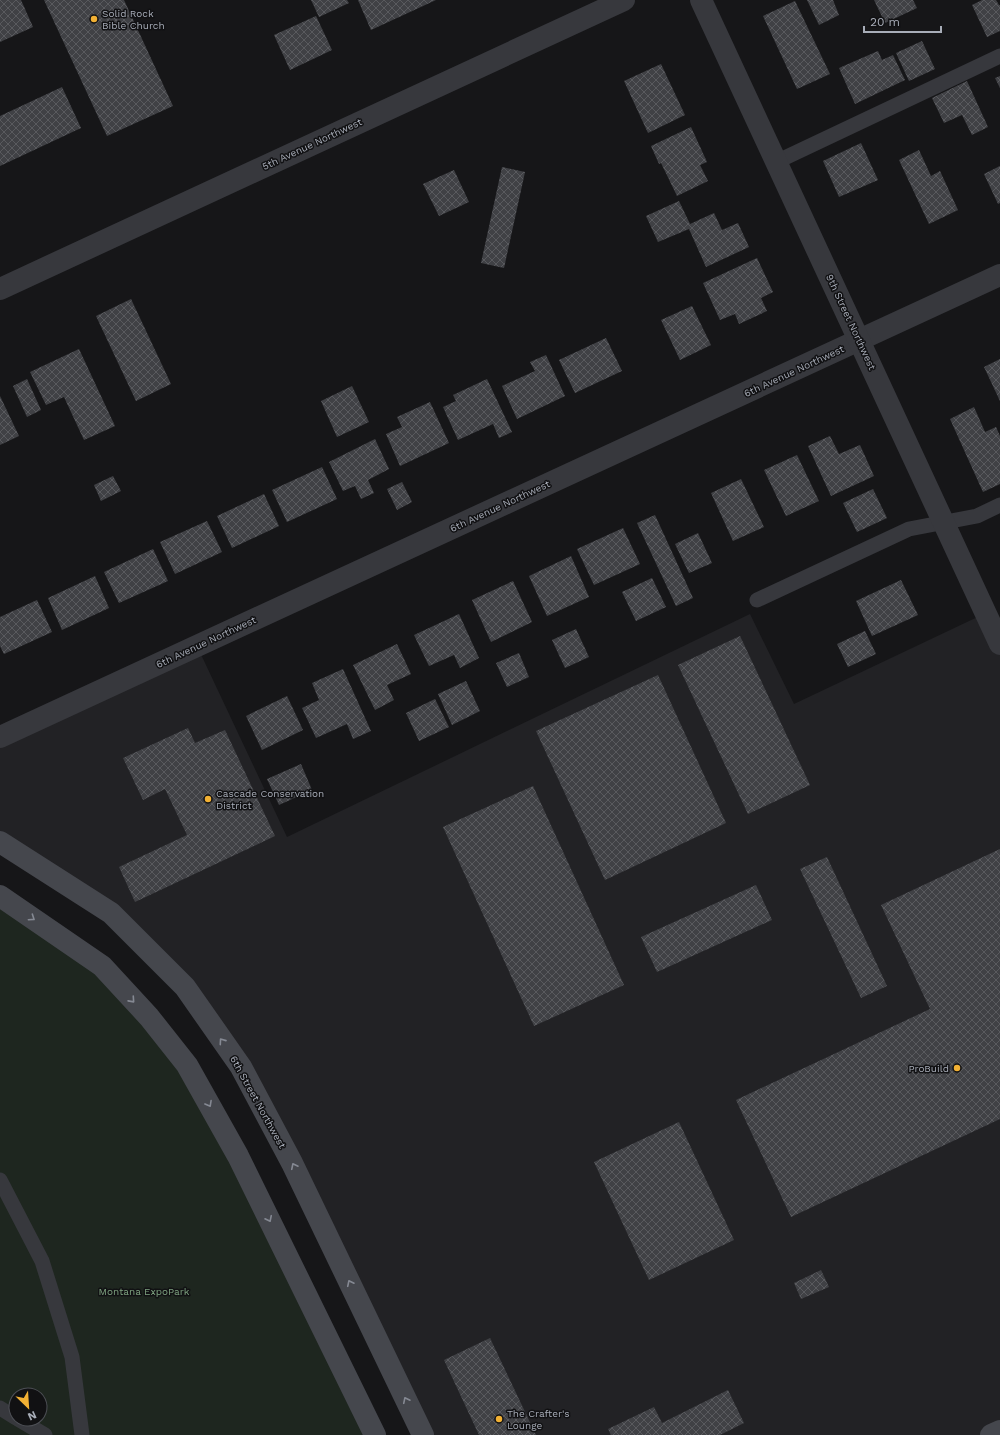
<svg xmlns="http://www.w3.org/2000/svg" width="1000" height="1435" viewBox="0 0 1000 1435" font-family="'Work Sans',sans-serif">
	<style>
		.built { fill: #222225 }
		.green { fill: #1e261f; fill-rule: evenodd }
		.building { fill: url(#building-cross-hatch) }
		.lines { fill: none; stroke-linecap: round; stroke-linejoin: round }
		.service { stroke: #37383d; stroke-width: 15 }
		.minor { stroke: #37383d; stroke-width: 22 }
		.tertiary { stroke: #37383d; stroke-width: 22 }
		.secondary { stroke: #45474d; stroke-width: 22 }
		.oneway { stroke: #858993 }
		.poi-dot { fill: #f2b134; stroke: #111113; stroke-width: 1.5 }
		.labels { text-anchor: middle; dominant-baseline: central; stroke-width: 3; stroke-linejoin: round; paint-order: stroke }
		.poi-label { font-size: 10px; fill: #a8adb8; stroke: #111113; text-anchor: start }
		.street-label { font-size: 10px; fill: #a8adb8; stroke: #111113 }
		.park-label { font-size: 10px; fill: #7fa381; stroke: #111113 }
	</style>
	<defs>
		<pattern id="building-cross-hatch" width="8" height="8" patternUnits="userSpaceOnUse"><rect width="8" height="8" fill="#404145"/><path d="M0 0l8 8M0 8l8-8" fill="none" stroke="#595a5e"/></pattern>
	</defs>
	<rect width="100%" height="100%" fill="#161618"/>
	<path class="built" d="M986,613L1000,645V1431L991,1435H423L241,1068L111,913L0,842V737L197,646L287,837L750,614L794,704Z"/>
	<path class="green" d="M0,896L102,966L187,1065L375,1435H0ZM16,1395H40V1419H16Z"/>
	<g class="building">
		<path d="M0,0H21L33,27L0,42Z"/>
		<path d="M44,0H124L173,106L107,136Z"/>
		<path d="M311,0H347L349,3L319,17Z"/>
		<path d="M358,0H436L371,30Z"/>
		<path d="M807,0H833L839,15L819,25Z"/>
		<path d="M874,0H913L917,8L885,23Z"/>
		<path d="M982,0H996L999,5H1000V31L987,37L972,5Z"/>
		<path d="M795,1L830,74L797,89L763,16Z"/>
		<path d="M316,16L332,50L290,70L274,35Z"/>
		<path d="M922,41L935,69L909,81L896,53Z"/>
		<path d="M878,51L882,60L893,55L905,80L855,104L839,68Z"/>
		<path d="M661,64L685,115L648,133L624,81Z"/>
		<path d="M1000,76V88L995,78Z"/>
		<path d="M967,81L988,127L972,135L962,115L944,123L932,98Z"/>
		<path d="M62,87L81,128L0,166V116Z"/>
		<path d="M691,127L707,162L700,165L708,181L677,196L661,163L659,164L651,146Z"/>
		<path d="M861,143L878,180L839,197L823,161Z"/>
		<path d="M919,150L931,176L940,171L958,210L929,224L899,160Z"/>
		<path d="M1000,166V203L998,204L984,174Z"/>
		<path d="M502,167L525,172L504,268L481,263Z"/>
		<path d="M454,170L469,202L439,216L423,184Z"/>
		<path d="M679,201L690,224L714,213L722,230L738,223L749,247L706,267L689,229L658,242L646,216Z"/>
		<path d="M757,258L773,292L761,298L767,311L739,324L735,314L720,320L703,283Z"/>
		<path d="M131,299L171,384L136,401L96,316Z"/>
		<path d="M692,306L711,345L680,360L661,320Z"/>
		<path d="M606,338L622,371L575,393L559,360Z"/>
		<path d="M79,349L115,426L84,440L64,397L46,405L30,372Z"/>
		<path d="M546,355L565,396L517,419L502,386L535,371L530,362Z"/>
		<path d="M1000,359V401L984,367Z"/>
		<path d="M27,379L41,410L27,417L13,386Z"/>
		<path d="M487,379L512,432L499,438L493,424L458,440L443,407L456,401L453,395Z"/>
		<path d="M352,386L369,422L337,437L321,401Z"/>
		<path d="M0,396L19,436L0,445Z"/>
		<path d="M430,402L449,443L400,466L386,434L402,427L397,417Z"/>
		<path d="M974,407L985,432L996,427L1000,436V484L983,492L950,419Z"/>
		<path d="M830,436L839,454L860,445L874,476L831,496L808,446Z"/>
		<path d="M375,439L389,469L368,480L374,493L361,499L355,486L343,491L329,462Z"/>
		<path d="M797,455L819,501L786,516L764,470Z"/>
		<path d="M322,467L337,499L287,522L272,490Z"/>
		<path d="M113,476L121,491L101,501L94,485Z"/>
		<path d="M741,479L764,527L733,541L711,493Z"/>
		<path d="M402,482L412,502L397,510L387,489Z"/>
		<path d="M873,489L887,518L857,532L843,503Z"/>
		<path d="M264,494L279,526L232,548L217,516Z"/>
		<path d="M655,515L693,598L676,606L637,523Z"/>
		<path d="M207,521L222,552L175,574L160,542Z"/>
		<path d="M623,528L640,564L594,585L577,549Z"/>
		<path d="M698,533L712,563L689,573L675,544Z"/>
		<path d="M153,549L168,581L119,603L104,572Z"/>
		<path d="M571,556L589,597L547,616L529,576Z"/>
		<path d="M95,576L109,608L62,630L48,598Z"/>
		<path d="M652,578L666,607L636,621L622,592Z"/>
		<path d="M901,580L918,615L872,636L856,601Z"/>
		<path d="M513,581L532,622L491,642L472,600Z"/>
		<path d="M37,600L52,632L4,654L0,646V617Z"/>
		<path d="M459,614L479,658L460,668L454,655L429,666L414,635Z"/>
		<path d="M576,629L589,657L565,668L552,640Z"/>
		<path d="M865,631L876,654L848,667L837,644Z"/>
		<path d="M740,636L810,785L748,814L678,665Z"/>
		<path d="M397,644L411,674L387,685L394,700L375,710L353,665Z"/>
		<path d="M519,653L529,677L507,687L496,663Z"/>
		<path d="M343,669L371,731L353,739L347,724L316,738L302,708L319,700L312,683Z"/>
		<path d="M658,675L726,823L605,880L536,731Z"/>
		<path d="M466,681L480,711L452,725L438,694Z"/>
		<path d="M287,696L303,730L262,750L246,716Z"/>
		<path d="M435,699L449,727L419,741L406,713Z"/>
		<path d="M188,728L195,743L225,730L275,836L135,902L119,867L187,835L165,789L143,800L123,758Z"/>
		<path d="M301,764L312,790L279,805L267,779Z"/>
		<path d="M533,786L624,985L534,1026L443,827Z"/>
		<path d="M1000,849V1119L791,1217L736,1100L930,1009L881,905Z"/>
		<path d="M827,857L887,986L861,998L800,869Z"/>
		<path d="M756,885L772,920L657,972L641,937Z"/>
		<path d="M679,1122L734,1240L649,1280L594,1162Z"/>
		<path d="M821,1270L829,1287L801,1299L794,1283Z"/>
		<path d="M490,1338L536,1435H479L444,1360Z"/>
		<path d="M728,1390L744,1423L720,1435H611L608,1429L654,1407L662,1423Z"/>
	</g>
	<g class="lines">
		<g class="service">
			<path d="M776,162L1000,56"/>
			<path d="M757,600L909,529L977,516L1000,505"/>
			<path d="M0,1180L42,1261L72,1357L82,1435"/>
			<path d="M0,1408L16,1418"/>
			<path d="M18,1419L45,1435"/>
		</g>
		<g class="minor">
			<path d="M0,289L624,0"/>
			<path d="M0,737L1000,275"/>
		</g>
		<path class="tertiary" d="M701,0L1000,644"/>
		<g class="secondary">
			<path d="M0,842L111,913L185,987L241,1067L292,1163L423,1435"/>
			<path d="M0,896L102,966L149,1017L187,1065L238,1156L375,1435"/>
			<path d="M991,1435L1000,1431"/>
		</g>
	</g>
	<defs><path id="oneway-chevron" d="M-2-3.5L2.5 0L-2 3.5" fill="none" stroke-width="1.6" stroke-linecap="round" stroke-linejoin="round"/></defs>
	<g class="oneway">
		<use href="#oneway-chevron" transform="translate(32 918) rotate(34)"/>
		<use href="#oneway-chevron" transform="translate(132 1000) rotate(48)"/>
		<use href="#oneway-chevron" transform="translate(222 1041) rotate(-125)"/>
		<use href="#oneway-chevron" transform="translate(209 1104) rotate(61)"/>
		<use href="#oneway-chevron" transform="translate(294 1166) rotate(-116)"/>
		<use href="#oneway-chevron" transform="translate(269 1219) rotate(64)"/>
		<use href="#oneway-chevron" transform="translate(350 1283) rotate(-116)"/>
		<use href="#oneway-chevron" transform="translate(406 1400) rotate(-116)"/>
	</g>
	<g class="poi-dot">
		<circle cx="94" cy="19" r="4"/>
		<circle cx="208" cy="799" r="4"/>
		<circle cx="957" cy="1068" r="4"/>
		<circle cx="499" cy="1419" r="4"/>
	</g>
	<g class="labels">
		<g class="poi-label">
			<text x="102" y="13">Solid Rock<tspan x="102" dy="12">Bible Church</tspan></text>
			<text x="216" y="793">Cascade Conservation<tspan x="216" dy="12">District</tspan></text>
			<text x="949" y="1068" text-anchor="end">ProBuild</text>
			<text x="507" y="1413">The Crafter's<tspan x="507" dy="12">Lounge</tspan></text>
		</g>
		<g class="street-label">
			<text transform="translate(312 144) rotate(-25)">5th Avenue Northwest</text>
			<text transform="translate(851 322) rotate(65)">9th Street Northwest</text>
			<text transform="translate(794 371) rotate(-25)">6th Avenue Northwest</text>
			<text transform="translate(500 506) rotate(-25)">6th Avenue Northwest</text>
			<text transform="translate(206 642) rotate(-25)">6th Avenue Northwest</text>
			<text transform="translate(258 1102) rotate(61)">6th Street Northwest</text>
		</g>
		<g class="park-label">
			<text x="144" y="1291">Montana ExpoPark</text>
		</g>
	</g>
	<g transform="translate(28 1407) rotate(155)"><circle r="19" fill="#111113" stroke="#4d4f55"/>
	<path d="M0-3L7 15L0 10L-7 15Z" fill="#f2b134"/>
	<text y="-6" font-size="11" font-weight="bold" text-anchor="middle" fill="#a8adb8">N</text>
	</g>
	<path d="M864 26v6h77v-6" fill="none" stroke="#a8adb8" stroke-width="2"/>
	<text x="870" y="26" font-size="12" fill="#a8adb8" stroke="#111113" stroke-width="3" paint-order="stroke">20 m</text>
</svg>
